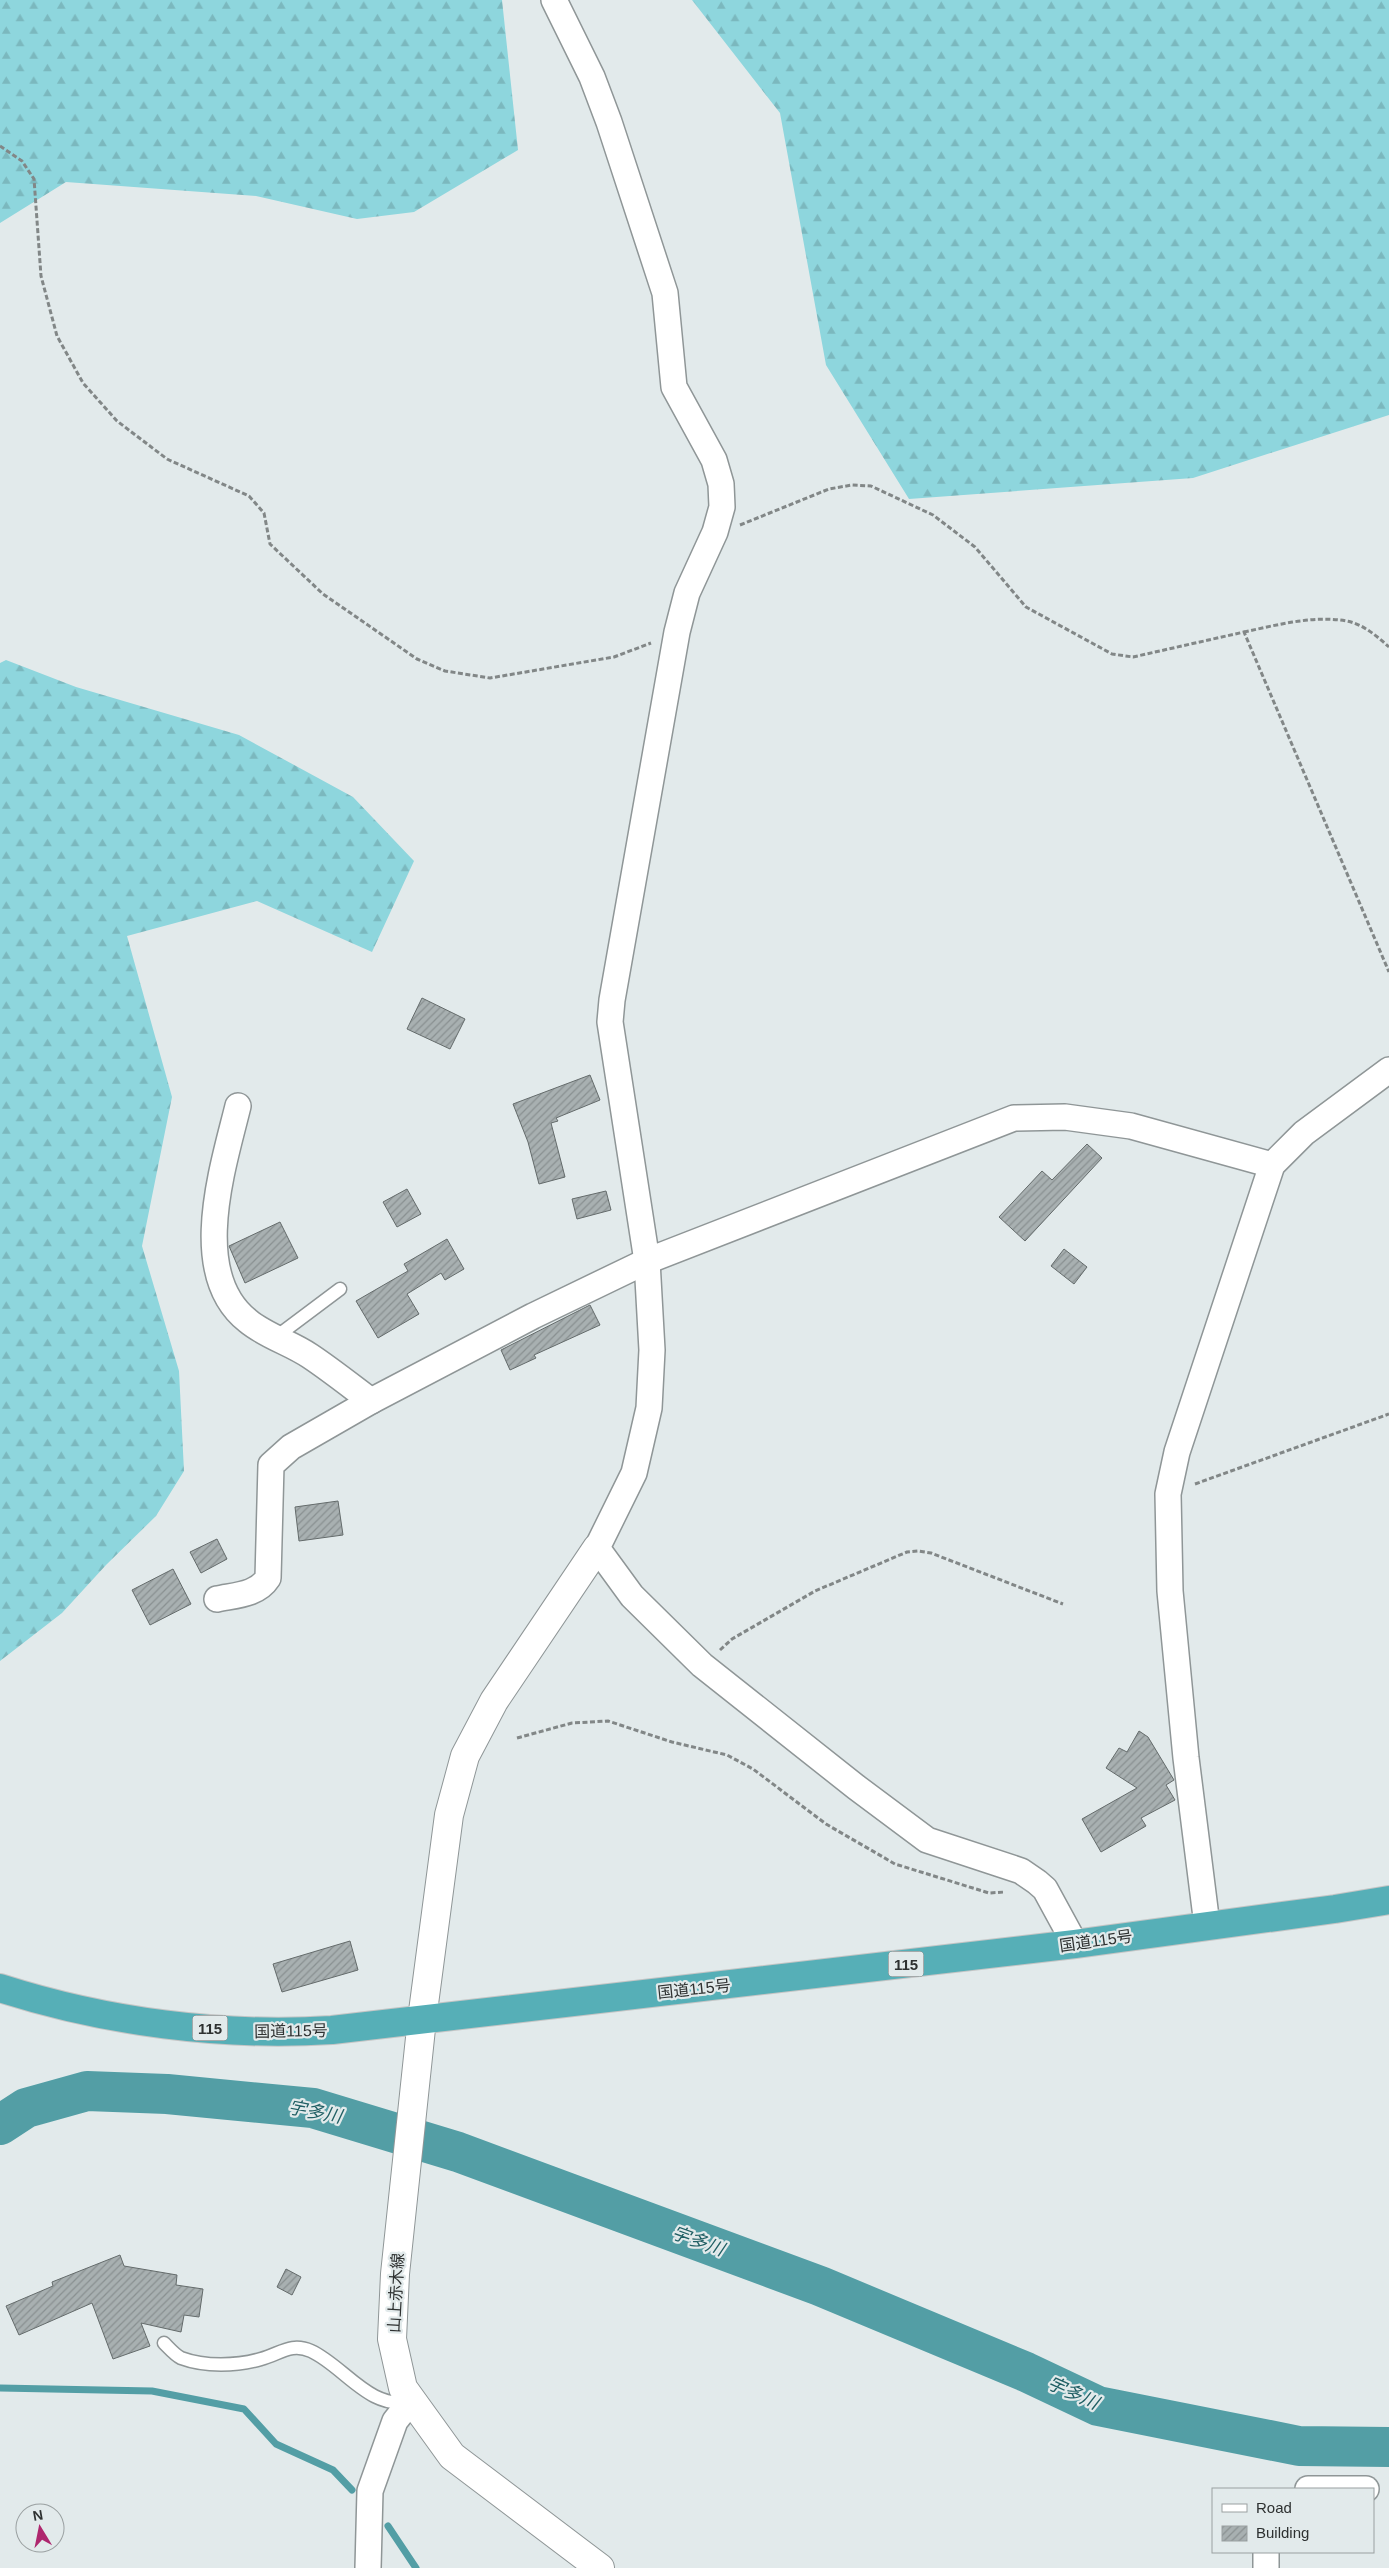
<svg xmlns="http://www.w3.org/2000/svg" width="1389" height="2568" viewBox="0 0 1389 2568" font-family="Arial,'Noto Sans JP',sans-serif">
	<style>
		.forest { fill: url(#forest-firs) }
		.lines { fill: none; stroke-linecap: round; stroke-linejoin: round }
		.stream { stroke: #539ea5; stroke-width: 7 }
		.river { stroke: #539ea5; stroke-width: 40 }
		.building { fill: url(#building-hatch); stroke: #646b6b }
		.service-casing { stroke: #8f9697; stroke-width: 15 }
		.minor-casing { stroke: #8f9697; stroke-width: 28 }
		.tertiary-casing { stroke: #8f9697; stroke-width: 30 }
		.secondary-casing { stroke: #8f9697; stroke-width: 30 }
		.trunk-casing { stroke: #c4c5c5; stroke-width: 30 }
		.path { stroke: #828787; stroke-width: 3; stroke-dasharray: 5 2.5; stroke-linecap: butt }
		.service { stroke: #fff; stroke-width: 12 }
		.minor { stroke: #fff; stroke-width: 25 }
		.tertiary { stroke: #fff; stroke-width: 28 }
		.secondary { stroke: #fff; stroke-width: 28 }
		.trunk { stroke: #56afb7; stroke-width: 28 }
		.labels { text-anchor: middle; dominant-baseline: central; stroke-width: 4.5; stroke-linejoin: round; paint-order: stroke }
		.shield { fill: #e2eaeb; stroke: #646869; stroke-width: 1 }
		.shield-label { font-size: 15px; font-weight: bold; fill: #2e3131 }
		.street-label { font-size: 16px; fill: #2e3131; stroke: #e2eaeb }
		.water-label { font-size: 18px; font-style: italic; fill: #205f64; stroke: #e2eaeb }
	</style>
	<defs>
		<pattern id="forest-firs" width="22" height="20" patternUnits="userSpaceOnUse" patternTransform="scale(1.25)"><rect width="22" height="20" fill="#8ed6dd"/><path d="M5 1l3.5 6h-7zM16 11l3.5 6h-7z" fill="#7bb8be"/></pattern>
		<pattern id="building-hatch" width="6" height="6" patternUnits="userSpaceOnUse" patternTransform="scale(1.25)"><rect width="6" height="6" fill="#a8b0b1"/><path d="M-1 1l2-2M0 6l6-6M5 7l2-2" fill="none" stroke="#899091"/></pattern>
	</defs>
	<rect width="100%" height="100%" fill="#e2eaeb"/>
	<g class="forest">
		<path d="M0,0H502L518,150L414,212L357,219L256,196L66,182L0,223Z"/>
		<path d="M692,0H1389V415L1193,478L909,499L826,365L780,113Z"/>
		<path d="M6,660L76,687L239,735L353,797L414,861L372,952L257,901L127,936L172,1097L142,1246L179,1371L184,1471L156,1516L106,1565L62,1613L0,1661V663Z"/>
	</g>
	<g class="lines">
		<g class="stream">
			<path d="M0,2388L152,2391L244,2409L276,2444L333,2470L352,2490"/>
			<path d="M388,2526L416,2568"/>
		</g>
		<path class="river" d="M0,2125L26,2108L87,2091L167,2094L313,2108L458,2152L820,2286L1026,2372L1098,2406L1299,2446L1389,2447"/>
	</g>
	<g class="building">
		<path d="M422,998L465,1019L450,1049L407,1029Z"/>
		<path d="M590,1075L600,1100L556,1118L558,1121L551,1123L565,1177L539,1184L528,1142L513,1104Z"/>
		<path d="M1087,1144L1102,1158L1025,1241L999,1217L1042,1171L1052,1180Z"/>
		<path d="M407,1189L421,1214L397,1227L383,1202Z"/>
		<path d="M606,1191L611,1210L577,1219L572,1199Z"/>
		<path d="M280,1222L298,1258L245,1283L229,1246Z"/>
		<path d="M447,1239L464,1269L445,1280L441,1273L407,1294L419,1314L378,1338L356,1301L408,1271L404,1264Z"/>
		<path d="M1064,1249L1087,1267L1074,1284L1051,1266Z"/>
		<path d="M590,1305L600,1325L534,1355L536,1358L510,1370L501,1350Z"/>
		<path d="M338,1501L343,1535L299,1541L295,1507Z"/>
		<path d="M217,1539L227,1559L201,1573L190,1552Z"/>
		<path d="M173,1569L191,1604L150,1625L132,1590Z"/>
		<path d="M1139,1731L1148,1737L1174,1780L1166,1785L1175,1800L1141,1818L1146,1826L1101,1852L1082,1819L1137,1788L1106,1768L1119,1748L1127,1752Z"/>
		<path d="M350,1941L358,1970L282,1992L273,1964Z"/>
		<path d="M120,2255L124,2266L177,2275L176,2285L203,2289L199,2317L184,2315L181,2332L141,2323L150,2346L113,2359L92,2303L19,2335L6,2306L53,2286L52,2282Z"/>
		<path d="M286,2269L301,2277L292,2295L277,2287Z"/>
	</g>
	<g class="lines">
		<defs>
			<g id="service">
				<path d="M276,1337L340,1289"/>
				<path d="M164,2343C169,2348 175,2355 181,2358C205,2367 237,2366 261,2359C280,2354 291,2342 311,2351C344,2366 370,2411 410,2401"/>
			</g>
			<g id="minor">
				<path d="M554,0L592,77L609,122L665,293L674,387L714,460L721,484L722,507L715,532L687,593L677,632L612,1000L610,1022L647,1261L652,1350L649,1408L634,1473L597,1548L632,1596L702,1665L856,1787L927,1840L1021,1871L1037,1882L1045,1889L1075,1944"/>
				<path d="M238,1106C223,1167 188,1274 248,1321C266,1336 291,1343 310,1356C331,1370 351,1386 371,1401L533,1316L647,1261L1014,1118L1065,1117L1131,1126L1272,1165"/>
				<path d="M217,1599C236,1595 257,1595 268,1578L271,1465L291,1447L371,1401"/>
				<path d="M1207,1925L1186,1758L1170,1591L1168,1494L1177,1452L1272,1165L1304,1133L1389,1070"/>
				<path d="M1308,2489H1366"/>
				<path d="M368,2568L370,2491L395,2421L411,2401"/>
				<path d="M1266,2568V2552"/>
			</g>
			<path id="tertiary" d="M422,2019L449,1815L465,1756L494,1701L597,1548"/>
			<path id="secondary" d="M422,2019L395,2274L392,2339L403,2388L452,2456L600,2568"/>
			<path id="trunk" d="M0,1988C106,2022 222,2037 332,2030L1075,1944L1335,1909L1389,1900"/>
		</defs>
		<use href="#service" class="service-casing"/>
		<use href="#minor" class="minor-casing"/>
		<use href="#tertiary" class="tertiary-casing"/>
		<use href="#secondary" class="secondary-casing"/>
		<use href="#trunk" class="trunk-casing"/>
		<g class="path">
			<path d="M0,146L22,161L34,179L41,276L57,336L83,383L117,421L167,459L249,496L264,513L270,544L323,594L417,659L445,671L490,678L614,657L651,643"/>
			<path d="M740,525L829,489L852,485L871,486L933,515L975,547L1026,607L1112,654L1133,657L1244,632L1389,972"/>
			<path d="M1244,632C1277,625 1317,614 1351,622C1365,626 1378,637 1389,647"/>
			<path d="M1195,1484L1389,1414"/>
			<path d="M720,1650L732,1639L815,1591L907,1552L918,1551L931,1553L1063,1604"/>
			<path d="M517,1738L572,1723L608,1721L672,1742L727,1755L753,1769L826,1824L895,1864L989,1893L1005,1892"/>
		</g>
		<use href="#service" class="service"/>
		<use href="#minor" class="minor"/>
		<use href="#tertiary" class="tertiary"/>
		<use href="#secondary" class="secondary"/>
		<use href="#trunk" class="trunk"/>
	</g>
	<g class="labels">
		<g class="shield">
			<rect x="888.5" y="1951.5" width="35" height="25" rx="4"/>
			<rect x="192.5" y="2015.5" width="35" height="25" rx="4"/>
		</g>
		<g class="shield-label">
			<text x="906" y="1964">115</text>
			<text x="210" y="2028">115</text>
		</g>
		<g class="street-label">
			<text transform="translate(1096 1941) rotate(-8)">国道115号</text>
			<text transform="translate(694 1989) rotate(-6)">国道115号</text>
			<text transform="translate(291 2031) rotate(-1)">国道115号</text>
			<text transform="translate(396 2293) rotate(-87)">山上赤木線</text>
		</g>
		<g class="water-label">
			<text transform="translate(315 2112) rotate(11)">宇多川</text>
			<text transform="translate(698 2241) rotate(20)">宇多川</text>
			<text transform="translate(1073 2393) rotate(24)">宇多川</text>
		</g>
	</g>
	<rect x="1212" y="2488" width="162" height="65" fill="#e2eaeb" stroke="#9aa0a1"/>
	<rect x="1222" y="2504" width="25" height="8" fill="#ffffff" stroke="#9aa0a1"/>
	<text x="1256" y="2513" font-size="15" fill="#2e3131">Road</text>
	<rect x="1222" y="2526" width="25" height="15" fill="url(#building-hatch)" stroke="#9aa0a1"/>
	<text x="1256" y="2538" font-size="15" fill="#2e3131">Building</text>
	<g transform="translate(40 2528) rotate(350)"><circle r="24" fill="#e2eaeb" stroke="#9aa0a1"/>
	<path d="M0-4L9 19L0 12L-9 19Z" fill="#ae276e"/>
	<text y="-8" font-size="14" font-weight="bold" text-anchor="middle" fill="#2e3131">N</text>
	</g>
</svg>
